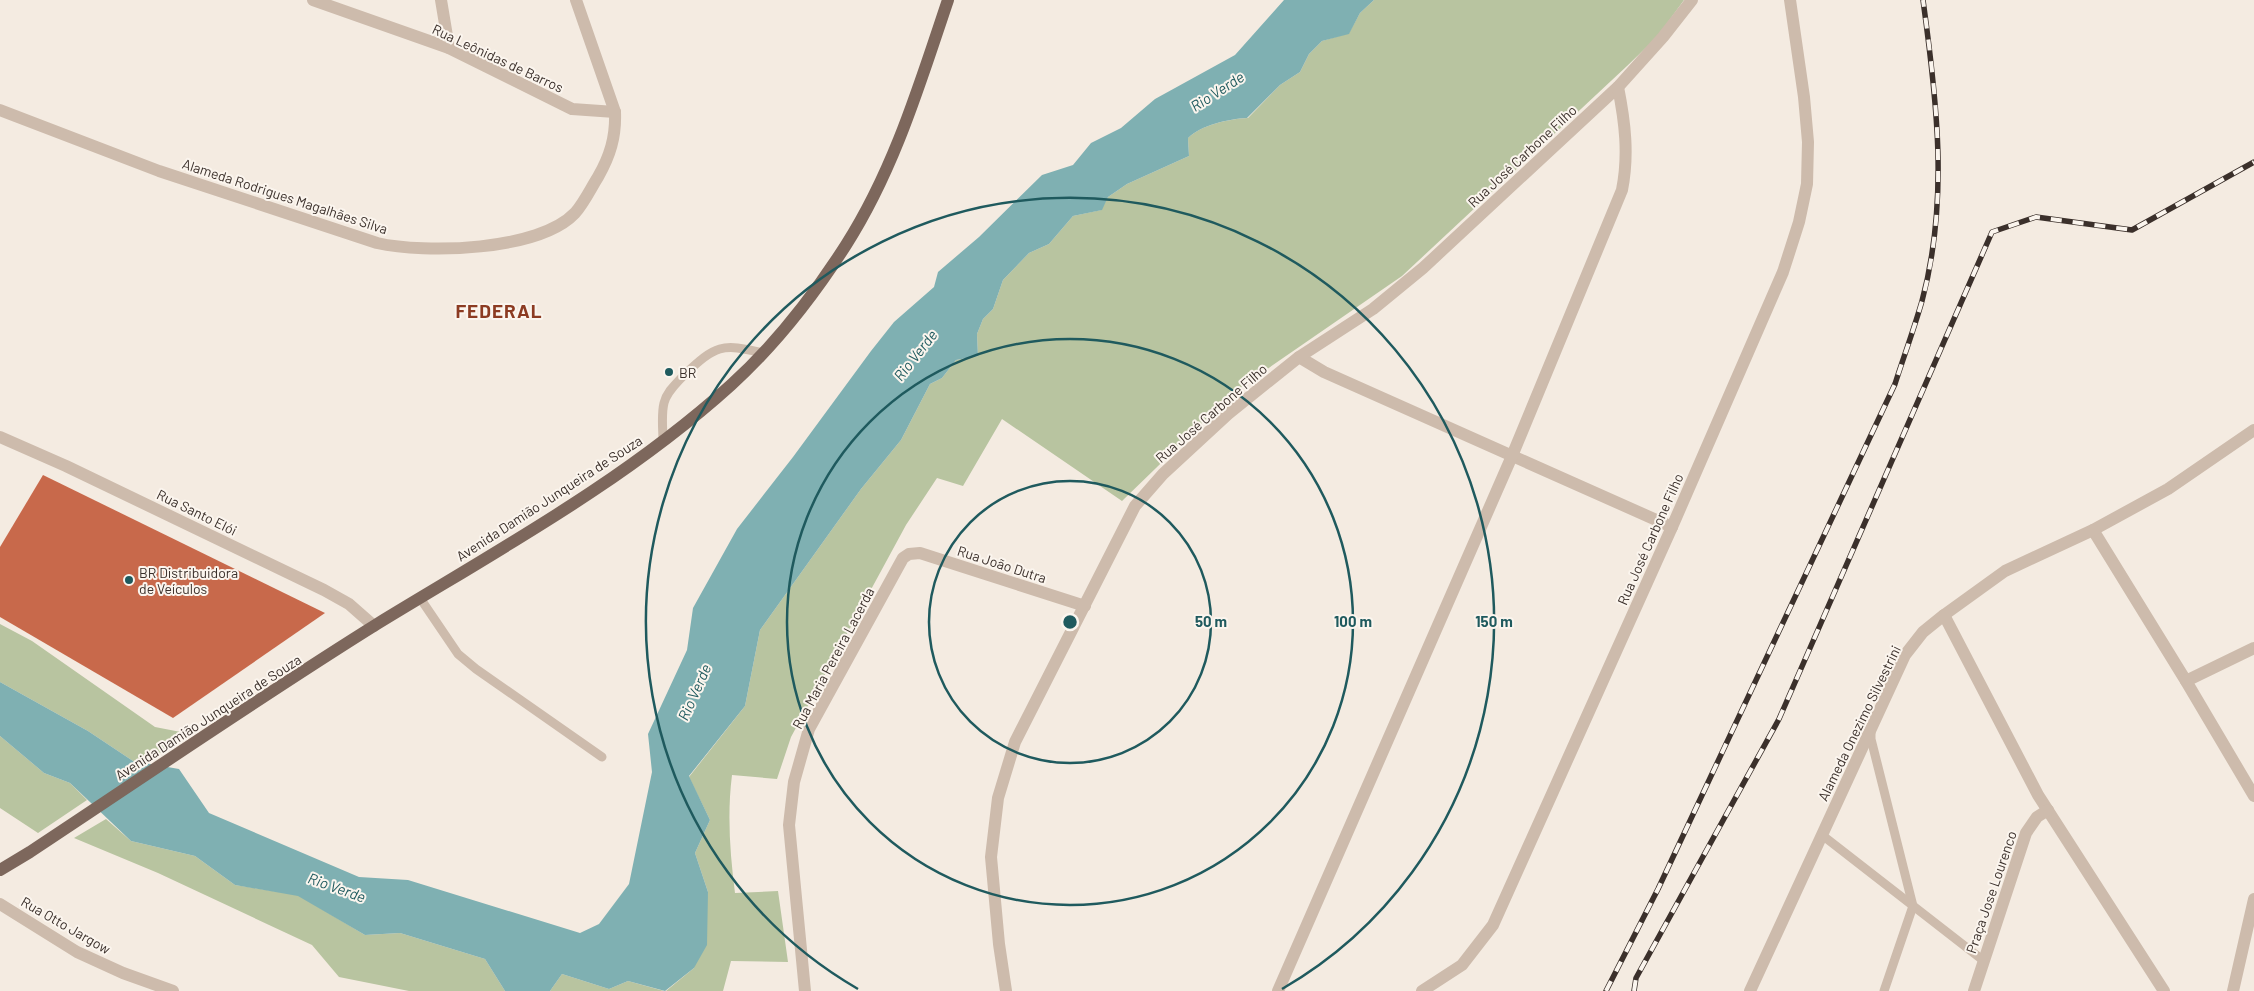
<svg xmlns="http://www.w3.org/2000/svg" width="2254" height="991" viewBox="0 0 2254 991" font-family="Barlow,sans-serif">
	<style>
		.green { fill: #b8c4a0 }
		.water { fill: #7fb0b2 }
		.building { fill: #c8694b }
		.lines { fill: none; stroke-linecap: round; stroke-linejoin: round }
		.lane { stroke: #cdbbac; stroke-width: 9 }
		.street { stroke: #cdbbac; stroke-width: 12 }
		.primary { stroke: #7d675c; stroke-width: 12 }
		.rail-casing { stroke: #3b302b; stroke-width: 5.5 }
		.rail { stroke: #fbf5ee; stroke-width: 4; stroke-dasharray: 11; stroke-linecap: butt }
		.ring { fill: none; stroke: #1f5a5e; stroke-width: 2.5 }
		.poi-dot { fill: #1f5a5e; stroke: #fbf5ee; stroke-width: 2 }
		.labels { text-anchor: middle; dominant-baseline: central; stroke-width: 4; stroke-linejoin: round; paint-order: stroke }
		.street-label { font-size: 14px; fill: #3b302b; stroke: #fbf5ee }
		.poi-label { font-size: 14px; fill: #3b302b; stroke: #fbf5ee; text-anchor: start }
		.water-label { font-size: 15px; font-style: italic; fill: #1f5a5e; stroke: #fbf5ee }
		.district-label { font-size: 19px; font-weight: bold; letter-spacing: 1px; fill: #8c3b22; stroke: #fbf5ee }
		.centre { fill: #1f5a5e; stroke: #fbf5ee; stroke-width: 2.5 }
		.ring-label { font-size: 15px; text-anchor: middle; font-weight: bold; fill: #1f5a5e; stroke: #fbf5ee; stroke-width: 4; stroke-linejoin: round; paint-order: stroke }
	</style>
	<rect width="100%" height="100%" fill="#f4ebe1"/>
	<g class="green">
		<path d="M1374,0H1684L1657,37L1627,66L1402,276L1244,385L1224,402L1122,501L1002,419L963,486L937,478L906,525L791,737L777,779L732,775C727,815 730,853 735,893L778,891L788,962L731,961L723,991H666L694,968L708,892L695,853L710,820L689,777L745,706L760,630L861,489L901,440L930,384L942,378L956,360L978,356L977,334L983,319L993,309L1003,280L1029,253L1049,244L1073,216L1101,210L1108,197L1127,184L1189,156L1188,138C1201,125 1229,119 1248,118L1280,85L1300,72L1309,54L1322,41L1349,33L1360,13Z"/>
		<path d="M0,624L32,641L155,727L191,734L144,763L133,761L88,731L0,682Z"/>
		<path d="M0,736L44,773L70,783L87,800L38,833L0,808Z"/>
		<path d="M106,819L131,841L195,856L235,885L298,895L365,935L400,933L485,959L505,991H409L339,977L312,945L158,873L74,838Z"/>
		<path d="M562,974L609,989L628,981L664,991H550Z"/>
	</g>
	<path class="water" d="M1284,0H1374L1360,13L1349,34L1322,41L1309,54L1300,72L1280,85L1247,118C1229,119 1201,125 1188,138L1189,156L1127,184L1108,197L1102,210L1073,216L1049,244L1029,253L1003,280L993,309L983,319L977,334L978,356L956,360L942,378L930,384L901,440L861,489L760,630L745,706L689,776L710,820L695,853L708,892L707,945L694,968L665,991L628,981L609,989L562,974L550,991H505L485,959L400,933L365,935L298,896L235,885L195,856L131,841L70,783L44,773L0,736V682L88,731L133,761L179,769L209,813L359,877L408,880L580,933L599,924L629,884L652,772L648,734L687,650L693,608L737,529L793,457L871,351L894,322L934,287L938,272L979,237L1042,175L1073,165L1091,143L1121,128L1155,99L1235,55Z"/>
	<path class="building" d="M43,475L325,613L173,718L0,617V547Z"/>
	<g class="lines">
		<g class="lane">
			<path d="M663,441C663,429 661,415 664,403C667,391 677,383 684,375C716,345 721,343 763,353"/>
			<path d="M420,598L458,654L476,669L602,757"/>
			<path d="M1871,732V739L1913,906L1884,991"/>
			<path d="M1822,835L1984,961"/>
		</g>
		<g class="street">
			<path d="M313,0L449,48L572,109L615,112"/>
			<path d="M441,0L449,48"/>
			<path d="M0,110L159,171L377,243C425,254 539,251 575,213C584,203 591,188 598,177C610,156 616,137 615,112L576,0"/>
			<path d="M1299,357L1324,372L1672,527"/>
			<path d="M0,437L66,466L324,590L349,604L374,626"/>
			<path d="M2093,530L2186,681L2254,796"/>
			<path d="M1944,615L2038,795L2164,991"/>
			<path d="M2186,681L2254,648"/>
			<path d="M0,904L77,952L123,973L173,991"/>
			<path d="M805,991L789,825L794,782L809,729L903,558L909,554L920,553L1085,606"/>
			<path d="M1006,991L999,944L991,857L998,798L1015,742L1135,506L1163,474L1228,414L1299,357L1373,309L1423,268L1618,87L1663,37L1692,0"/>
			<path d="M1278,991L1512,456L1622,190C1629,155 1625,122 1618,87"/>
			<path d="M1422,991L1462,965L1493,925L1672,527L1783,272L1799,222L1807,184L1808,142L1804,97L1790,0"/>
			<path d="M1750,991L1905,655L1923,632L1944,615L2005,571L2093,530L2168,489L2254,430"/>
			<path d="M1974,991L2026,833L2037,817L2048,810"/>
			<path d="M2233,991L2254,899"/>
		</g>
		<path class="primary" d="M0,870L30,852C145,776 260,697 377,624C498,550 625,481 731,385C775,345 814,295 846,245C894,170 920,83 948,0"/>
		<defs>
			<g id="rail">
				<path d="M1606,991L1658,889L1895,384C1904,356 1914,329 1922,301C1949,201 1937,101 1923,0"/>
				<path d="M1634,991L1636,978L1779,719L1992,232L2036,217L2132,230L2254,162"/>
			</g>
		</defs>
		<use href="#rail" class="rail-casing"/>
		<use href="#rail" class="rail"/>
	</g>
	<g class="ring">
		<circle cx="1070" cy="622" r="141"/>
		<circle cx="1070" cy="622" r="283"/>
		<path d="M858 989A424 424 0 1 1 1282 989"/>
	</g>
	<g class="poi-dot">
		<circle cx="669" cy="372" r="5"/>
		<circle cx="129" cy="580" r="5"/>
	</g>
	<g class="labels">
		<g class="street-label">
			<text transform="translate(498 58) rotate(25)">Rua Leônidas de Barros</text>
			<text transform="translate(1522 156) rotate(-43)">Rua José Carbone Filho</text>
			<text transform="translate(285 196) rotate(18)">Alameda Rodrigues Magalhães Silva</text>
			<text transform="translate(1211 413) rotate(-41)">Rua José Carbone Filho</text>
			<text transform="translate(549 498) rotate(-33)">Avenida Damião Junqueira de Souza</text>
			<text transform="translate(197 512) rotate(26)">Rua Santo Elói</text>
			<text transform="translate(1650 539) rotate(-66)">Rua José Carbone Filho</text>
			<text transform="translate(1002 564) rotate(18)">Rua João Dutra</text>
			<text transform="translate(833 658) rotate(-62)">Rua Maria Pereira Lacerda</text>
			<text transform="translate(208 717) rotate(-33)">Avenida Damião Junqueira de Souza</text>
			<text transform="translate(1859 723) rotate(-64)">Alameda Onezimo Silvestrini</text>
			<text transform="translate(1991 892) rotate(-71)">Praça Jose Lourenco</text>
			<text transform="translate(66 925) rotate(30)">Rua Otto Jargow</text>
		</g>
		<g class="poi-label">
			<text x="679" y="372">BR</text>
			<text x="139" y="572">BR Distribuidora<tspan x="139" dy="16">de Veículos</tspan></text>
		</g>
		<g class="water-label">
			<text transform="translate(1217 91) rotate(-33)">Rio Verde</text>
			<text transform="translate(915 355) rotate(-52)">Rio Verde</text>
			<text transform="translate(694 692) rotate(-66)">Rio Verde</text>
			<text transform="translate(337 887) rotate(20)">Rio Verde</text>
		</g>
		<g class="district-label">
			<text x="499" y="310">FEDERAL</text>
		</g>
	</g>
	<circle cx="1070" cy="622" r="8" class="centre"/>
	<g class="ring-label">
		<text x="1211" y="627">50 m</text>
		<text x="1353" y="627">100 m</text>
		<text x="1494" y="627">150 m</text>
	</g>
</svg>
